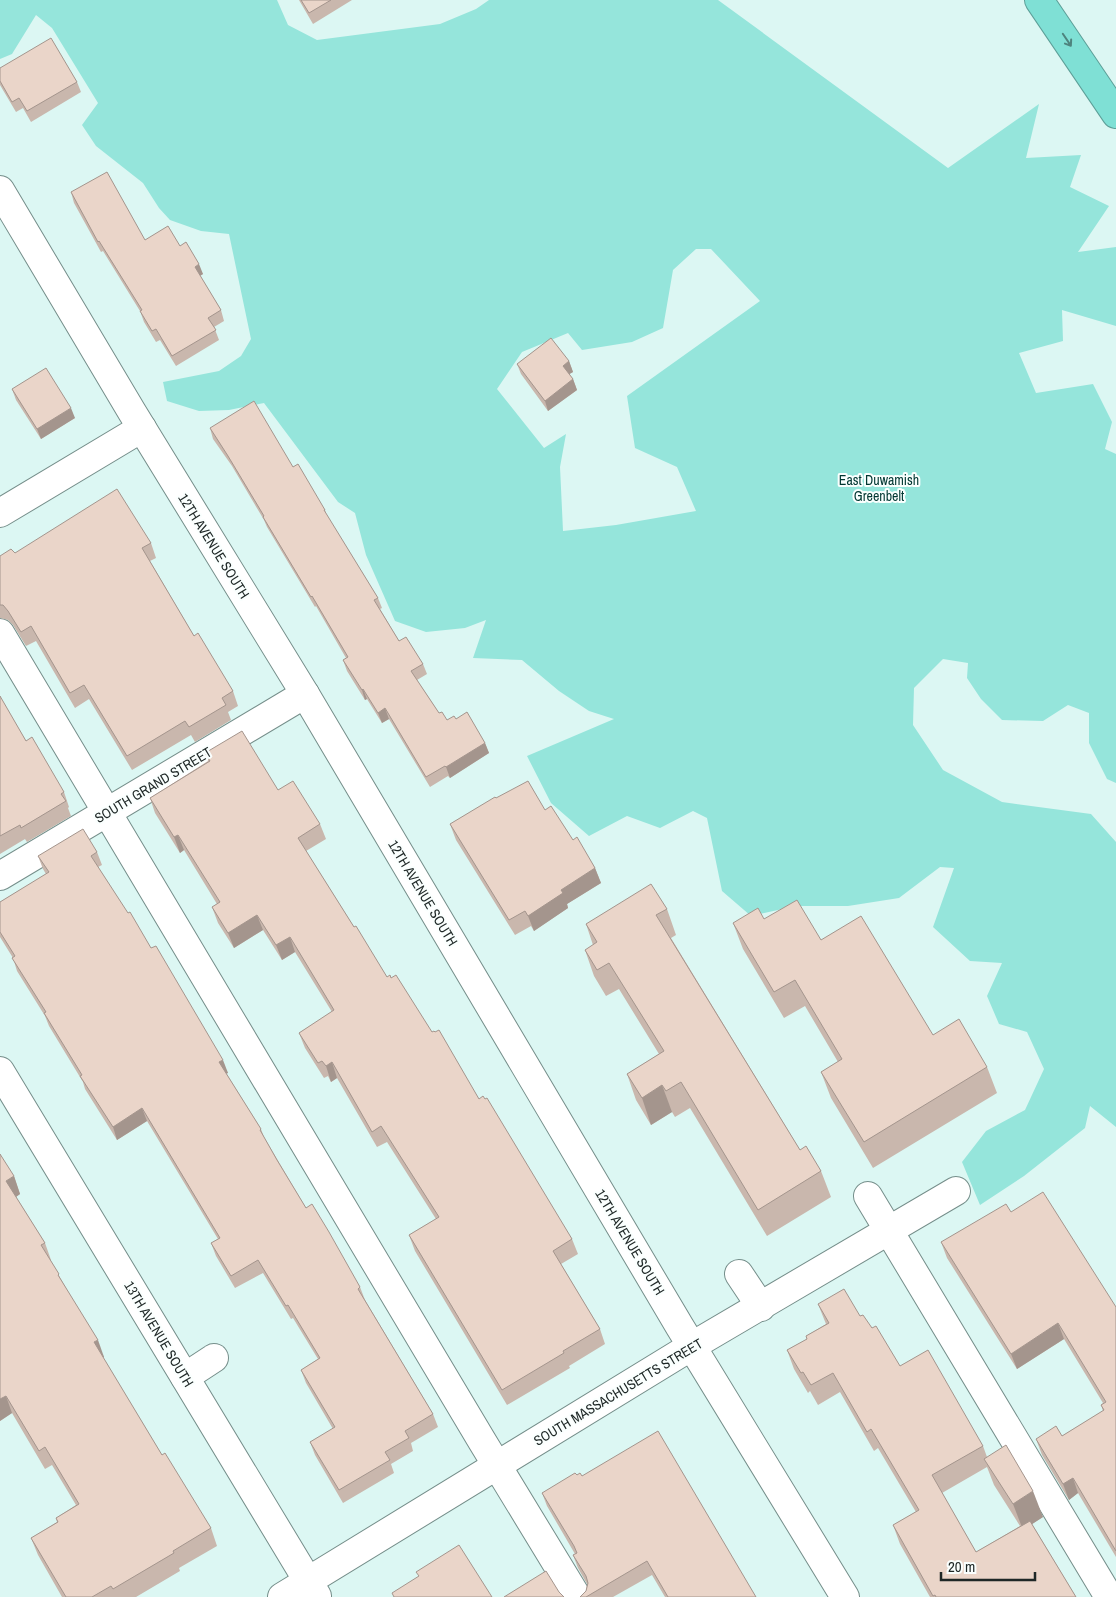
<svg xmlns="http://www.w3.org/2000/svg" width="1116" height="1597" viewBox="0 0 1116 1597" font-family="'Archivo Narrow',sans-serif">
	<style>
		.green { fill: #95e5db; fill-rule: evenodd }
		.lines { fill: none; stroke-linecap: round; stroke-linejoin: round }
		.minor-casing { stroke: #758e8a; stroke-width: 30 }
		.highway-casing { stroke: #5d9f98; stroke-width: 30 }
		.minor { stroke: #fff; stroke-width: 28 }
		.highway { stroke: #7fe0d5; stroke-width: 28 }
		.wall { fill: #c9b7ad; fill-rule: evenodd }
		.shaded-wall { fill: #a4958d }
		.building { fill: #ead5c9; stroke: #a4958d }
		.oneway { stroke: #4e847e }
		.labels { text-anchor: middle; dominant-baseline: central; stroke-width: 4; stroke-linejoin: round; paint-order: stroke }
		.park-label { font-size: 14px; fill: #013732; stroke: #fafffe }
		.street-label { font-size: 14px; fill: #1e2726; stroke: #fafffe }
	</style>
	<rect width="100%" height="100%" fill="#dcf7f3"/>
	<path class="green" d="M0,0H277L288,25L317,40L440,24L476,9L489,0H718L948,168L1039,104L1026,158L1081,155L1070,187L1109,206L1078,252L1116,247V326L1062,310L1063,341L1019,353L1036,393L1093,384L1112,422L1105,449L1116,454V783L1107,779L1089,743V713L1068,705L1043,721L1002,720L981,699L967,678L968,663L943,659L914,688L913,725L943,770L1002,802L1091,814L1116,842V1127L1090,1106L1085,1128L1024,1176L980,1205L962,1162L986,1131L1025,1110L1044,1069L1027,1032L999,1024L987,996L1002,963L970,961L933,927L954,868L940,867L899,898L848,906H796L751,916L722,891L707,818L693,811L660,828L627,816L589,836L551,803L527,756L614,719L589,711L559,691L522,660L473,658L486,620L465,628L426,632L395,621L366,555L355,513L338,502L264,403L229,410L199,411L167,401L163,382L219,371L241,356L251,339L229,234L201,231L170,220L159,208L143,183L96,146L82,125L98,103L52,28L36,15L12,54L0,59ZM696,249H711L760,301L627,396L635,448L677,467L696,511L616,525L563,531L560,467L566,434L544,448L497,389L522,352L568,333L582,350L632,342L663,328L673,270Z"/>
	<g class="lines">
		<defs>
			<g id="minor">
				<path d="M0,190L132,412L305,694L680,1327L845,1597"/>
				<path d="M0,513L142,428"/>
				<path d="M0,633L482,1441L577,1597"/>
				<path d="M0,876L305,694"/>
				<path d="M0,1071L317,1596"/>
				<path d="M868,1196L1109,1597"/>
				<path d="M739,1274L761,1307"/>
				<path d="M185,1377L214,1358"/>
				<path d="M282,1597L692,1346L956,1191"/>
			</g>
			<path id="highway" d="M1039,0L1116,114"/>
		</defs>
		<use href="#minor" class="minor-casing"/>
		<use href="#highway" class="highway-casing"/>
		<use href="#minor" class="minor"/>
		<use href="#highway" class="highway"/>
	</g>
	<g class="wall">
		<path d="M299,0H352L313,24Z"/>
		<path d="M0,68L77,82L81,92L31,122L23,108L16,112L0,85Z"/>
		<path d="M71,192L145,240L180,246L203,274L200,276L221,310L224,321L214,327L219,340L176,366L160,340L156,342L144,322L140,311L103,251L101,252L74,203Z"/>
		<path d="M569,361L573,372L569,374L573,379L577,390L548,411L521,374L517,364Z"/>
		<path d="M12,389L75,418L41,439L16,400Z"/>
		<path d="M210,428L293,467L325,510L327,516L378,598L382,608L380,609L399,641L423,664L427,674L417,680L439,713L447,720L456,719L485,743L489,753L450,778L448,776L430,787L389,719L382,723L367,699L365,700L347,671L343,660L346,658L316,606L315,607L267,527L264,520L232,466L213,439Z"/>
		<path d="M151,543L156,558L150,561L194,636L233,691L238,706L228,712L231,720L195,742L191,735L132,770L89,699L75,708L36,641L26,646L13,625L8,620L0,618V556L15,553Z"/>
		<path d="M0,697L26,741L64,792L69,807L68,808L71,816L27,842L25,839L0,854Z"/>
		<path d="M205,753L278,790L320,824L326,839L306,851L354,927L387,977L432,1032L479,1099L572,1239L578,1254L561,1264L600,1329L605,1344L569,1366L570,1368L507,1405L415,1251L409,1235L436,1219L387,1142L377,1147L337,1078L331,1082L328,1076L324,1078L305,1048L299,1033L332,1012L295,952L282,960L263,930L234,948L218,923L212,907L217,904L184,850L180,853L155,813L150,798L208,761Z"/>
		<path d="M496,798L545,810L573,840L595,868L601,883L567,904L568,908L534,931L531,926L515,935L456,840L450,824Z"/>
		<path d="M97,852L102,865L98,867L228,1073H226L261,1129L264,1137L306,1208L360,1287L365,1300L433,1414L438,1427L411,1443L413,1451L391,1464L394,1473L343,1503L315,1455L310,1442L333,1429L306,1383L301,1370L318,1359L293,1318L291,1319L263,1273L235,1288L216,1256L211,1243L218,1239L147,1121L117,1140L85,1089L83,1082L49,1026L45,1016L17,971L13,958L0,937V902L46,874L43,869L38,856Z"/>
		<path d="M667,909L676,935L671,938L800,1150L821,1171L831,1197L767,1236L690,1108L675,1117L672,1112L651,1125L636,1100L627,1074L659,1054L619,989L606,996L594,976L585,950L593,945L586,924Z"/>
		<path d="M764,919L821,940L933,1035L987,1067L997,1093L873,1168L831,1098L821,1072L838,1062L805,1006L784,1018L743,949L733,923Z"/>
		<path d="M14,1176L20,1194L16,1197L45,1243L51,1260V1261L104,1357L103,1358L162,1455L211,1528L217,1546L179,1568L180,1571L136,1597H62L38,1555L31,1538L57,1522L56,1518L76,1505L52,1465L45,1469L12,1413L0,1421Z"/>
		<path d="M1011,1212L1116,1307V1557L1078,1493L1069,1500L1042,1455L1036,1439L1062,1436L1103,1411L1101,1405L1103,1403L1064,1339L1017,1369L947,1258L941,1242Z"/>
		<path d="M818,1304L860,1316L872,1328L900,1366L983,1446L987,1457L1043,1517L1032,1524L1076,1597H930L900,1544L893,1525L916,1512L878,1448L874,1451L840,1392L818,1405L810,1391L808,1393L794,1369L787,1350L807,1339L806,1336L826,1324ZM987,1467L994,1485L1020,1526L976,1552L942,1493Z"/>
		<path d="M577,1475L582,1476L756,1597H665L652,1575L613,1597H580L586,1591L587,1584L578,1568L573,1555L575,1554L547,1506L542,1493Z"/>
	</g>
	<g class="shaded-wall">
		<path d="M199,264L203,274L198,277L195,267Z"/>
		<path d="M569,361L573,372L566,376L563,366Z"/>
		<path d="M573,379L577,390L548,411L545,401Z"/>
		<path d="M71,408L75,418L41,439L37,429Z"/>
		<path d="M363,689L367,699L365,700L362,690Z"/>
		<path d="M385,708L389,719L382,723L378,713Z"/>
		<path d="M485,743L489,753L450,778L446,767Z"/>
		<path d="M178,835L184,850L180,853L174,837Z"/>
		<path d="M595,868L601,883L567,904L568,908L534,931L528,916L561,890Z"/>
		<path d="M257,915L263,930L234,948L228,933Z"/>
		<path d="M290,937L295,952L282,960L276,945Z"/>
		<path d="M223,1060L228,1073L224,1075L219,1062Z"/>
		<path d="M332,1062L337,1078L331,1082L326,1066Z"/>
		<path d="M662,1085L672,1112L651,1125L642,1098Z"/>
		<path d="M142,1108L147,1121L117,1140L113,1127Z"/>
		<path d="M14,1176L20,1194L13,1199L6,1181Z"/>
		<path d="M1058,1323L1064,1339L1017,1369L1011,1354Z"/>
		<path d="M98,1340L104,1357L100,1359L94,1342Z"/>
		<path d="M6,1396L12,1413L0,1421V1399Z"/>
		<path d="M1073,1478L1078,1493L1069,1500L1063,1484Z"/>
		<path d="M1033,1491L1043,1517L1023,1530L1013,1504Z"/>
	</g>
	<g class="building">
		<path d="M301,0H331L309,13Z"/>
		<path d="M51,38L77,82L27,111L19,98L12,102L0,81V68Z"/>
		<path d="M107,172L145,240L168,226L180,246L186,242L199,264L195,267L221,310L208,318L216,330L172,356L156,329L152,331L140,311L142,310L99,241L98,242L71,192Z"/>
		<path d="M551,338L569,361L563,366L573,379L545,401L517,364Z"/>
		<path d="M46,368L71,408L37,429L12,389Z"/>
		<path d="M254,401L293,467L298,464L325,510H324L378,598L374,600L399,641L406,637L423,664L411,671L439,713L442,712L447,720L454,716L456,719L467,712L485,743L446,767L445,766L426,777L385,708L378,713L363,689L362,690L343,660L348,657L312,596L311,597L263,517L264,516L228,456L210,428Z"/>
		<path d="M117,489L151,543L142,548L194,636L198,633L233,691L222,698L226,705L189,727L185,721L127,756L84,685L70,693L31,626L21,632L8,611L3,605H0V556L11,549L15,553Z"/>
		<path d="M0,696L26,741L32,737L64,792L61,794L66,801L21,828L20,825L0,836Z"/>
		<path d="M242,731L278,790L293,781L320,824L298,838L354,927L356,926L387,977L390,975L391,978L396,975L432,1032L434,1031L435,1032L439,1030L479,1099L483,1096L485,1099L487,1098L572,1239L553,1251L600,1329L563,1351L564,1353L502,1390L409,1235L439,1217L381,1126L372,1132L332,1062L326,1066L322,1061L318,1063L299,1033L334,1010L290,937L276,945L257,915L228,933L212,907L220,902L178,835L174,837L150,798L210,761L205,753Z"/>
		<path d="M528,781L545,810L551,806L573,840L577,837L595,868L561,890L563,893L528,916L525,911L509,920L450,824L495,797L496,798Z"/>
		<path d="M83,829L97,852L91,856L128,913L130,912L151,948L156,946L223,1060L219,1062L261,1129L260,1130L277,1160L306,1208L312,1204L329,1232L360,1287L358,1289L433,1414L405,1431L409,1438L385,1452L390,1460L339,1490L310,1442L335,1427L301,1370L320,1358L288,1305L286,1306L258,1260L231,1276L211,1243L220,1238L142,1108L113,1127L80,1076L82,1075L44,1013L46,1012L12,958L15,956L0,932V902L49,872L38,856Z"/>
		<path d="M651,884L667,909L656,915L800,1150L806,1146L821,1171L758,1210L681,1082L666,1091L662,1085L642,1098L627,1074L664,1051L609,963L597,970L585,950L597,942L586,924Z"/>
		<path d="M797,900L821,940L861,916L933,1035L959,1019L987,1067L864,1142L821,1072L842,1059L795,980L774,992L733,923L758,908L764,919Z"/>
		<path d="M0,1154L14,1176L6,1181L45,1243L41,1245L59,1274L58,1275L98,1340L94,1342L162,1455L165,1453L211,1528L173,1551L174,1553L113,1589L111,1586L92,1597H66L31,1538L58,1522L56,1518L79,1504L45,1447L39,1451L6,1396L0,1399Z"/>
		<path d="M1043,1192L1116,1307V1551L1073,1478L1063,1484L1036,1439L1056,1426L1062,1436L1104,1410L1101,1405L1106,1402L1058,1323L1011,1354L941,1242L1006,1204L1011,1212Z"/>
		<path d="M844,1289L860,1316L863,1315L872,1328L876,1326L900,1366L928,1350L983,1446L932,1475L976,1552L1030,1521L1076,1597H936L935,1595L933,1596L893,1525L919,1510L871,1429L867,1432L833,1373L811,1385L803,1372L801,1373L787,1350L807,1339L806,1336L829,1323L818,1304Z"/>
		<path d="M658,1431L756,1597H668L647,1561L586,1597H580L586,1591L588,1583L586,1576L573,1555L577,1553L574,1546L542,1493L575,1473L577,1475L580,1473L582,1476Z"/>
		<path d="M1006,1445L1033,1491L1013,1504L984,1459Z"/>
		<path d="M459,1545L492,1597H394L392,1593L419,1576L416,1572Z"/>
		<path d="M546,1571L559,1592L564,1597H504Z"/>
	</g>
	<defs><path id="oneway-shaft" d="M-6 0H5M1.5-3L5.5 0L1.5 3" fill="none" stroke-width="1.6" stroke-linecap="round" stroke-linejoin="round" transform="scale(1.25)"/></defs>
	<use class="oneway" href="#oneway-shaft" transform="translate(1067 40) rotate(56)"/>
	<g class="labels">
		<g class="park-label">
			<text x="879" y="480">East Duwamish<tspan x="879" dy="16">Greenbelt</tspan></text>
		</g>
		<g class="street-label">
			<text transform="translate(214 546) rotate(58)">12TH AVENUE SOUTH</text>
			<text transform="translate(153 785) rotate(-31)">SOUTH GRAND STREET</text>
			<text transform="translate(423 893) rotate(59)">12TH AVENUE SOUTH</text>
			<text transform="translate(630 1242) rotate(59)">12TH AVENUE SOUTH</text>
			<text transform="translate(159 1334) rotate(59)">13TH AVENUE SOUTH</text>
			<text transform="translate(618 1392) rotate(-31)">SOUTH MASSACHUSETTS STREET</text>
		</g>
	</g>
	<path d="M941 1572v8h94v-8" fill="none" stroke="#1e2726" stroke-width="2.5"/>
	<text x="948" y="1572" font-size="15" fill="#1e2726" stroke="#fafffe" stroke-width="4" paint-order="stroke">20 m</text>
</svg>
